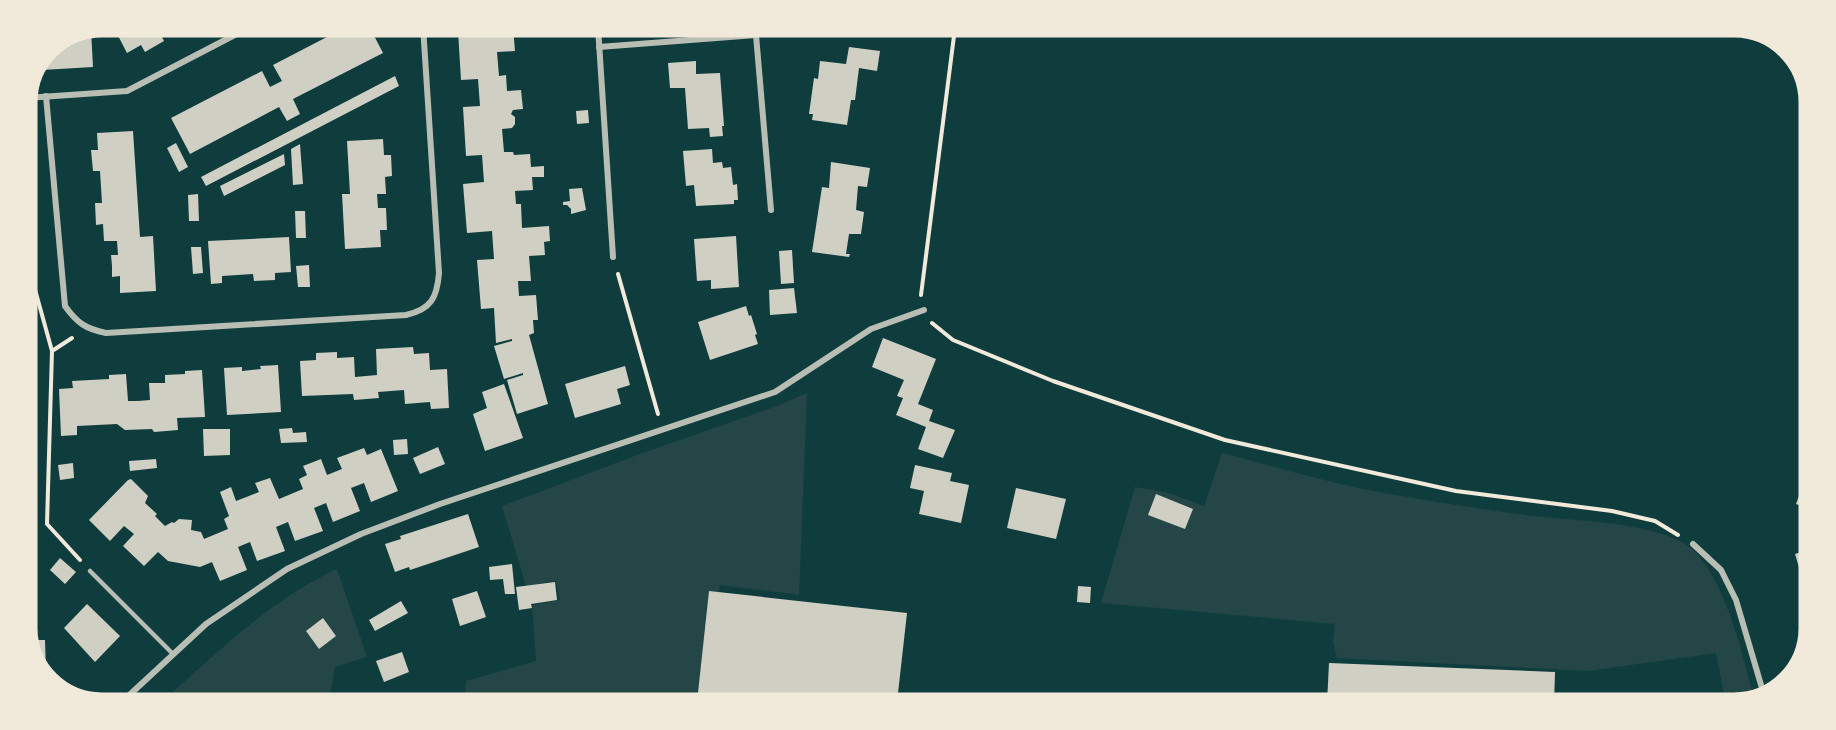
<svg xmlns="http://www.w3.org/2000/svg" width="1836" height="730" viewBox="0 0 1836 730" font-family="'Public Sans',sans-serif">
	<style>
		.green { fill: #244646 }
		.building { fill: #cfcfc3 }
		.lines { fill: none; stroke-linecap: round; stroke-linejoin: round }
		.path { stroke: #f1e9da; stroke-width: 4 }
		.service { stroke: #b8beb3; stroke-width: 4.5 }
		.minor { stroke: #b8beb3; stroke-width: 6 }
		.rim { fill: none; stroke: #f1e9da; stroke-width: 3 }
	</style>
	<rect width="100%" height="100%" fill="#0f3d3e"/>
	<g class="green">
		<path d="M807,393L799,595L720,585L703,702L465,701L466,681L536,661L532,605L560,600L556,581L526,586L502,506L640,454L777,406Z"/>
		<path d="M1222,453C1277,467 1333,484 1390,494C1437,502 1486,510 1534,516C1576,521 1660,522 1692,549C1724,577 1744,657 1754,698L1735,704H1726L1716,653L1588,671L1337,658L1333,641L1335,624L1101,603L1135,487L1166,492L1204,506Z"/>
		<path d="M337,569L367,657L335,667L329,701H163C217,653 271,599 337,569Z"/>
	</g>
	<g class="building">
		<path d="M113,26H174L175,28L161,35L164,41L145,52L141,45L127,53Z"/>
		<path d="M348,26H369L383,53L293,99L300,114L287,121L279,107L190,154L171,118L262,71L270,87L282,81L273,65Z"/>
		<path d="M474,26L513,27L515,51L497,52L499,76L506,75L507,91L521,90L523,109L513,110L511,114L515,117V124L512,128L502,129L504,152H513L514,155L530,154L531,167L544,166V177H532L533,190L515,191L516,204H521L522,228L549,226L550,241L544,242L545,255L529,256L531,281H518L519,296L536,295L538,320H533L534,333L529,335L548,404L517,414L507,380L523,375V373L504,379L494,346L512,341V339L496,343L494,308L481,309L477,260L494,259L492,231L467,233L463,184L484,182L482,155L466,156L463,107L480,106L478,79L461,80L458,31L475,30Z"/>
		<path d="M91,30L93,67L42,70L41,63L48,48Z"/>
		<path d="M849,47L880,51L877,71L859,68L855,100H851L847,125L812,120L813,114H809L814,78L818,79L820,61L846,64Z"/>
		<path d="M696,61V74L720,73L724,126H722L723,136L710,137L709,128L688,129L685,88H670L668,63Z"/>
		<path d="M395,76L399,86L206,186L201,177Z"/>
		<path d="M588,110L589,123L577,124L576,111Z"/>
		<path d="M133,131L140,237L153,236L156,291L120,293V276L112,277V266L111,255H118L117,241H104L103,224L96,225L95,203H102L100,171H93L91,150H98L97,133Z"/>
		<path d="M383,139L384,155H391L392,176L385,177L386,194H377L378,208H386L387,230H380L381,247L345,249L342,194H350L347,141Z"/>
		<path d="M176,143L188,167L179,172L167,148Z"/>
		<path d="M300,144L303,184L293,185L291,149Z"/>
		<path d="M712,149L713,163L722,162L723,168L731,167L733,185L737,184L738,200H734V204L696,206L694,185L686,186L683,151Z"/>
		<path d="M26,150H28L31,188H26Z"/>
		<path d="M284,154L285,165L224,196L220,186Z"/>
		<path d="M831,162L870,168L867,187L858,186L856,210L864,212L861,234H849L846,254H850L849,257L812,252L822,187L829,188Z"/>
		<path d="M582,188L586,210L571,214V209L567,205H563V202L570,201L569,189Z"/>
		<path d="M198,194L199,221H189L188,195Z"/>
		<path d="M295,211H305L306,238H296Z"/>
		<path d="M736,236L739,287L711,289V280L697,281L694,239Z"/>
		<path d="M289,237L291,272L275,273V280L254,281L253,274L222,276V283L211,284L208,241Z"/>
		<path d="M191,247H201L203,273L193,274Z"/>
		<path d="M792,250L794,283L781,284L779,251Z"/>
		<path d="M309,265L310,287H298L296,266Z"/>
		<path d="M794,288L797,313L770,315L769,290Z"/>
		<path d="M746,306L749,316L751,315L757,334L755,335L758,344L710,360L698,322Z"/>
		<path d="M883,338L936,359L918,404L933,410L929,421L955,430L943,458L918,449L926,427L896,415L903,398L897,396L904,380L872,367Z"/>
		<path d="M413,347L414,354L429,353L430,370L447,369L449,408L431,409L430,402L405,404L404,390L378,392L379,398L354,400L353,394L302,396L300,361L316,360V353L337,352V358L354,357L355,377L377,375L376,349Z"/>
		<path d="M278,365L281,412L227,415L224,368L242,367V371L261,369L260,366Z"/>
		<path d="M625,366L630,385L617,389L621,404L575,418L565,384Z"/>
		<path d="M202,370L205,417L177,418L178,430L154,432L152,429L125,430L117,424L77,426V435L61,436L59,389L73,388L72,381L109,379V375L126,374L128,401H138L150,400L149,383H165V375L185,374V371Z"/>
		<path d="M504,384L523,438L485,451L473,414L487,408L482,392Z"/>
		<path d="M292,428L293,433L306,432L307,442L281,443L279,429Z"/>
		<path d="M203,429H230V455L204,456Z"/>
		<path d="M407,439L408,454L394,455L393,440Z"/>
		<path d="M438,447L445,464L420,474L413,458Z"/>
		<path d="M364,448L367,455L381,449L398,491L371,502L364,483L351,488L360,511L333,522L326,503L314,508L323,531L295,541L288,522L276,527L285,551L257,561L250,542L238,547L247,570L220,581L212,562L200,567L168,561L158,552L144,566L123,546L134,534L124,526L110,541L89,520L128,480L131,479L148,496L145,503L157,514L155,516L165,526L172,522L174,523L179,519L192,520L191,530L201,532L204,539L228,529L224,519L229,516L220,492L231,487L236,501L259,492L255,483L270,478L279,499L303,489L299,479L307,475L303,466L321,459L327,475L342,469L337,458Z"/>
		<path d="M156,459L157,468L130,471L129,461Z"/>
		<path d="M73,463L74,478L60,480L58,465Z"/>
		<path d="M915,465L952,473L950,481L969,485L961,523L919,514L924,491L910,488Z"/>
		<path d="M1016,488L1066,499L1056,539L1007,528Z"/>
		<path d="M1802,488L1808,490L1807,508L1796,504Z"/>
		<path d="M1156,494L1193,509L1185,529L1148,515Z"/>
		<path d="M468,514L479,547L410,570L409,567L395,572L385,544L401,539L400,536Z"/>
		<path d="M1807,550V591H1806L1795,554Z"/>
		<path d="M60,558L76,572L65,584L50,570Z"/>
		<path d="M512,564L515,594H505L503,579L490,580L489,567Z"/>
		<path d="M555,582L557,600L531,604L532,608L519,610L516,587Z"/>
		<path d="M1078,586L1091,587L1090,603L1077,602Z"/>
		<path d="M477,591L486,617L460,626L452,599Z"/>
		<path d="M709,591L907,613L897,702H697Z"/>
		<path d="M401,601L408,613L375,631L369,620Z"/>
		<path d="M87,604L120,636L95,662L64,628Z"/>
		<path d="M323,618L336,636L319,649L306,631Z"/>
		<path d="M28,640H45L46,674H41Z"/>
		<path d="M402,652L409,672L384,682L376,661Z"/>
		<path d="M1329,663L1555,672L1554,704L1327,703Z"/>
	</g>
	<g class="lines">
		<g class="path">
			<path d="M618,274L658,414"/>
			<path d="M26,286H34L52,351L47,524L80,560"/>
			<path d="M921,295L955,28"/>
			<path d="M932,323L953,340L1053,381L1225,440L1456,491L1612,511L1655,521L1678,535"/>
			<path d="M52,351L72,338"/>
		</g>
		<path class="service" d="M90,571L173,654"/>
		<g class="minor">
			<path d="M598,27L613,257"/>
			<path d="M759,27L756,35L771,210"/>
			<path d="M599,47L756,35"/>
			<path d="M46,96L65,306C77,323 86,329 106,333L406,315C432,309 437,297 439,273L423,26"/>
			<path d="M26,98L127,91L252,26"/>
			<path d="M1693,544L1721,570L1736,600L1764,695"/>
			<path d="M124,700L206,624L287,569L361,534L440,504L775,392L871,329L924,310"/>
		</g>
	</g>
	<path d="M0 0H1836V730H0ZM102 36H1734A66 66 0 0 1 1800 102V628A66 66 0 0 1 1734 694H102A66 66 0 0 1 36 628V102A66 66 0 0 1 102 36Z" fill="#f1e9da" fill-rule="evenodd"/>
	<path class="rim" d="M102 36H1734A66 66 0 0 1 1800 102V628A66 66 0 0 1 1734 694H102A66 66 0 0 1 36 628V102A66 66 0 0 1 102 36Z"/>
</svg>
